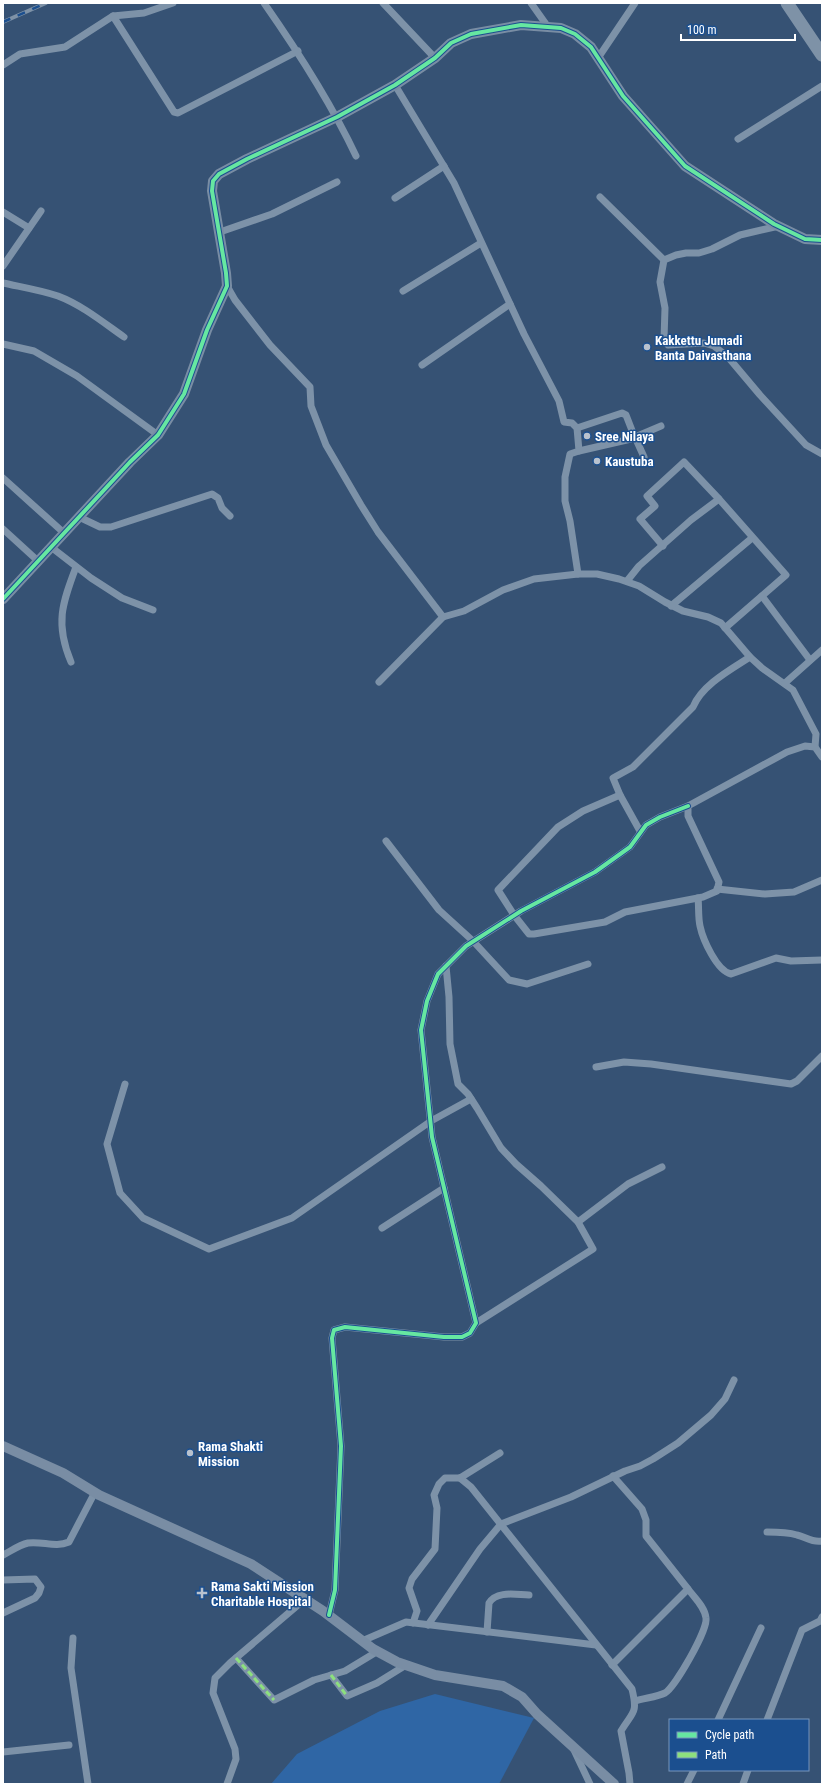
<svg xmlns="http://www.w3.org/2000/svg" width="825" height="1787" viewBox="0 0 825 1787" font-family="'Roboto Condensed',sans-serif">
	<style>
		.green { fill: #2f66a5 }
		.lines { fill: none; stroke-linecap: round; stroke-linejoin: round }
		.street { stroke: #7d92a8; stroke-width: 7 }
		.secondary { stroke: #798da4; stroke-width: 10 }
		.highway { stroke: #7e92a7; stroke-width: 13 }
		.rail-casing { stroke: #7e92a7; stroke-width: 4 }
		.rail { stroke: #1b4f8f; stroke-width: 2.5; stroke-dasharray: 8; stroke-linecap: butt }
		.quiet { stroke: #8de07e; stroke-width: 3; stroke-dasharray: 6 3; stroke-linecap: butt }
		.cycleway-casing { stroke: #1b4f8f; stroke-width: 6 }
		.cycleway { stroke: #66e7a1; stroke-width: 4 }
		.poi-dot { fill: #b9c2ce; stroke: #1b4f8f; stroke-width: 1.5 }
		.labels { text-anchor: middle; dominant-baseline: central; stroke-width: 3; stroke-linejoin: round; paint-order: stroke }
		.poi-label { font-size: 13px; font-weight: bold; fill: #fff; stroke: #1b4f8f; text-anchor: start }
	</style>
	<rect width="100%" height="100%" fill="#365274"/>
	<path class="green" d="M435,1694L534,1718L499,1784H271L297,1754L380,1711Z"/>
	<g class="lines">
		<g class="street">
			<path d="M264,3C299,53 330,101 356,156"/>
			<path d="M383,3L435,58"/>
			<path d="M531,3L548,27"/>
			<path d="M113,16L174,112L178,113L298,51"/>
			<path d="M598,58L635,3"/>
			<path d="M3,65L20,54L65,47L113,16L144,13L173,3"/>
			<path d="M395,85L454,183L524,334L559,401L564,422L572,423L577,428L579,451L570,454L565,477V501L570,521L578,574"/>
			<path d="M738,139L822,86"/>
			<path d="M600,197L664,260"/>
			<path d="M395,198L444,166"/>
			<path d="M3,212L29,228"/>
			<path d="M779,226L740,235L712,249L699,253H686L676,255L664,260L660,282L665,308L664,339L668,345L704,343L714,346L728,357L760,395L806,445L822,454"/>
			<path d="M220,232L272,214L337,182"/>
			<path d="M3,266L41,211"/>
			<path d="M3,283C21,287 40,290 58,296C82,305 104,323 124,337"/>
			<path d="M227,286L235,300L270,345L310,387L311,406L326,445L361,505L378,532L443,617L464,611L503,590L534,579L578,574H597L619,579L639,586L665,602L683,611L708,617L721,623L750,657L762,668L793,690L816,734L815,747"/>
			<path d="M403,291L481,243"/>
			<path d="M3,344L34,351L77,376L158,435"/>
			<path d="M422,365L510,304"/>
			<path d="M577,428L622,413L626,415L633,433L631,439L579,451"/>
			<path d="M632,436L635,437L661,426"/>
			<path d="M635,437L644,457"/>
			<path d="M3,478L64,533"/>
			<path d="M79,517L100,527H111L212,494L218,498L222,508L230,516"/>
			<path d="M3,529L38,561"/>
			<path d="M663,546L640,519L655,506L647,496L684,462L719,499L786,575L725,628"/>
			<path d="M51,547L91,578L122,598L153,610"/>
			<path d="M627,581L639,566L691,520L719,499"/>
			<path d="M762,596L810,660"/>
			<path d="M671,606L752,538"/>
			<path d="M71,662C55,624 62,604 76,567"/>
			<path d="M379,682L443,617"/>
			<path d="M785,683L822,650"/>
			<path d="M620,795L613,778L633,767L693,707C702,685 730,670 750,657"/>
			<path d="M640,831L620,795L583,811L558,827L498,890L514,915L529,934H534L605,922L625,912L703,897L717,891L719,882L688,816V806L787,752L805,746L815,747L822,757"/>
			<path d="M386,841L439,910L473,941L509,980L527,984L588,964"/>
			<path d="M717,889L765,894L794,892L822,880"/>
			<path d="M698,898C699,907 698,917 700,926C703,940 717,971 731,974L776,958L791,961L822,960"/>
			<path d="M446,966L449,997L450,1044L458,1084L468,1094L477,1108L501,1148L516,1164L541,1186L578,1222L593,1249L476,1323"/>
			<path d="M596,1067L624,1062L651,1064L791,1084L797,1081L822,1056"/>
			<path d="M125,1084L107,1144L120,1193L143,1218L209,1249L292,1218L431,1121L471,1099"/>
			<path d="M578,1222L628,1184L662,1167"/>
			<path d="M382,1228L444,1188"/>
			<path d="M460,1478L471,1487L632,1689C638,1714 633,1711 621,1731L629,1773L630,1784"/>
			<path d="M767,1532C778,1532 787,1532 797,1535C806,1537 812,1543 822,1541"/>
			<path d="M3,1555C11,1551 19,1545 28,1543C43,1541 55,1548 69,1542L95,1492"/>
			<path d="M3,1580L35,1579L41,1587L39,1593L35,1598L3,1613"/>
			<path d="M329,1615L335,1590L341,1446L332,1338L334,1330L345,1327L444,1337H462L470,1333L476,1323L432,1137L421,1030L427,1001L438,974L466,946L521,911L595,872L630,847L646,825L660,817L688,806"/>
			<path d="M413,1623L417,1611L409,1588L412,1579L435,1549L437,1508L434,1495L439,1484L445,1478H460L500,1453"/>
			<path d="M428,1625L480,1549L501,1524L571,1497L625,1471L640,1466L653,1459L678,1443L711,1415L725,1399L734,1380"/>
			<path d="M487,1632L489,1603C497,1590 517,1595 529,1595"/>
			<path d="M73,1638L71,1668L88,1784"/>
			<path d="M362,1641L406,1622L596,1645"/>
			<path d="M236,1658L274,1700L314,1680L345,1671L378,1651"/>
			<path d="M612,1665L688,1589L646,1536V1520L642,1509L613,1476"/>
			<path d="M331,1675L347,1696L377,1683L406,1665"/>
			<path d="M635,1701C644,1698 657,1697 665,1693C675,1687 708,1630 706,1618C705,1607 694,1597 688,1589"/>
			<path d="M718,1720L761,1628"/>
			<path d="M767,1720L802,1630L820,1621L822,1617"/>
			<path d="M574,1750L590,1784"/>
			<path d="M3,1752L69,1745"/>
			<path d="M227,1784L236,1759L235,1749L213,1693L215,1678L230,1663L305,1599"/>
			<path d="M687,1784L694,1770"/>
			<path d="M743,1784L748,1770"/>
		</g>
		<g class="secondary">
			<path d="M3,599L130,462L158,435L184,394L207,330L227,286L226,273L212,191L213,181L219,174L247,159L337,117L395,85L435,58L451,43L471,34L521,25L561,28L575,34L591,47L623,96L685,166L774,224L805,239L822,240"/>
			<path d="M3,1446L63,1473L99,1495L251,1564L323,1611L373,1649L397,1662L435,1675L503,1686L522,1697L537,1714L614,1784"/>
		</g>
		<path class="highway" d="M787,3L822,55"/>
		<defs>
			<path id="rail" d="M3,22L46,3"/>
		</defs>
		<use href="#rail" class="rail-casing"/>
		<use href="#rail" class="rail"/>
		<g class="quiet">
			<path d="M236,1658L274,1700"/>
			<path d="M331,1675L347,1696"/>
		</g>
		<defs>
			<g id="cycleway">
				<path d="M3,599L130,462L158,435L184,394L207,330L227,286L226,273L212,191L213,181L219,174L247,159L337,117L395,85L435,58L451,43L471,34L521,25L561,28L575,34L591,47L623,96L685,166L774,224L805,239L822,240"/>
				<path d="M329,1615L335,1590L341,1446L332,1338L334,1330L345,1327L444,1337H462L470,1333L476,1323L432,1137L421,1030L427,1001L438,974L466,946L521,911L595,872L630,847L646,825L660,817L688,806"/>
			</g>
		</defs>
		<use href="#cycleway" class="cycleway-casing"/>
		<use href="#cycleway" class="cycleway"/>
	</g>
	<g class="poi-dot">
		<circle cx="647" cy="347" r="4"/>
		<circle cx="587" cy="436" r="4"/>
		<circle cx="597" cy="461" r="4"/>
		<circle cx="190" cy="1453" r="4"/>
		<path d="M200 1587h4v4h4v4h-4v4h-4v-4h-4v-4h4z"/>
	</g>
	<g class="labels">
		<g class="poi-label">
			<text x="655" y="340">Kakkettu Jumadi<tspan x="655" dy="15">Banta Daivasthana</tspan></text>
			<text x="595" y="436">Sree Nilaya</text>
			<text x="605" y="461">Kaustuba</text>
			<text x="198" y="1446">Rama Shakti<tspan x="198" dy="15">Mission</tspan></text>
			<text x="211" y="1586">Rama Sakti Mission<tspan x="211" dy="15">Charitable Hospital</tspan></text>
		</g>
	</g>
	<rect width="825" height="1787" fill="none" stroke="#ffffff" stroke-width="8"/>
	<rect x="669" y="1719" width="140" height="52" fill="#1b4f8f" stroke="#7695bc"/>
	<rect x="677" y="1732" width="20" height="6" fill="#66e7a1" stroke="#7695bc"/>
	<text x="705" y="1739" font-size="12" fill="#ffffff">Cycle path</text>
	<rect x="677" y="1752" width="20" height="6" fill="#8de07e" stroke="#7695bc"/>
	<text x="705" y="1759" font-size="12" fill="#ffffff">Path</text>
	<path d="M681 34v6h114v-6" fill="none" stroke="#ffffff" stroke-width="2"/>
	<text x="687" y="34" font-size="12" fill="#ffffff" stroke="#1b4f8f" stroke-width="3" paint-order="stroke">100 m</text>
</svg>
